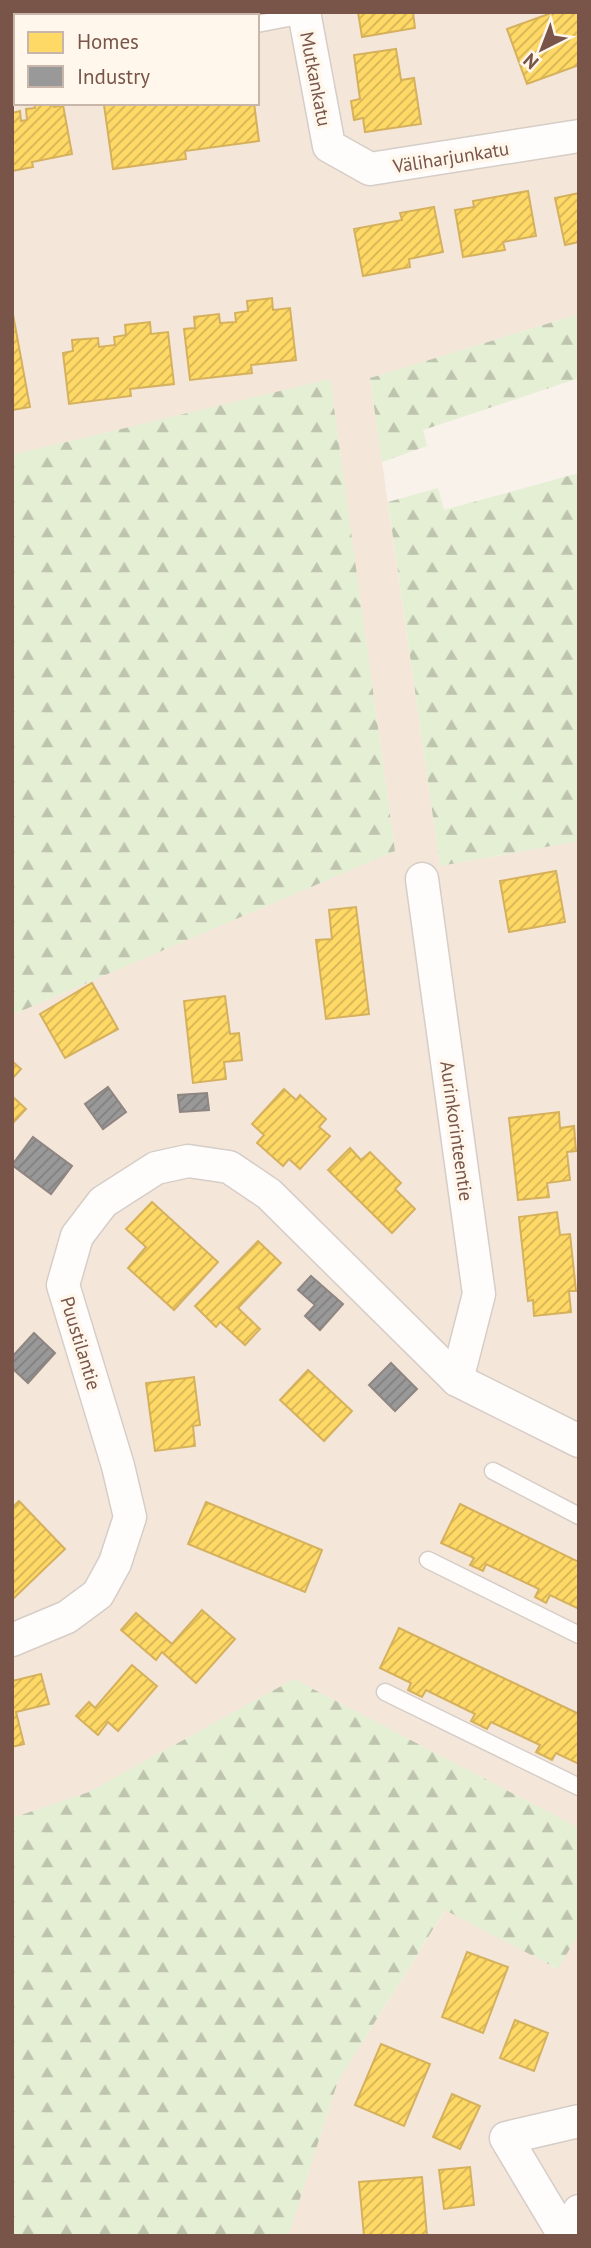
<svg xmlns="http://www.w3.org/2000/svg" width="591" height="2248" viewBox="0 0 591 2248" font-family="'PT Sans',sans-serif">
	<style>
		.residential { fill: #f4e7da; fill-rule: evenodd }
		.forest { fill: url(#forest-firs) }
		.homes { fill: url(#homes-hatch); stroke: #d6b15d; stroke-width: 2 }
		.industry { fill: url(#industry-hatch); stroke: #8f8581; stroke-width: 2 }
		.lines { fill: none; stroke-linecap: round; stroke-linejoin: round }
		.lane-casing { stroke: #d6cdc7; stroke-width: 19 }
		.street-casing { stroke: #d6cdc7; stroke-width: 35 }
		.lane { stroke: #fefdfc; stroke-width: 16 }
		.street { stroke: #fefdfc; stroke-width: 32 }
		.labels { text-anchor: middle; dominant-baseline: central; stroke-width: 7; stroke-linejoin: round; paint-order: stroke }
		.street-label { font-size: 19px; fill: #785548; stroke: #fff6ec }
	</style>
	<defs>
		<pattern id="forest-firs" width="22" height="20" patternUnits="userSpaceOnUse" patternTransform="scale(1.75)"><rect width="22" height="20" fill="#e5efd4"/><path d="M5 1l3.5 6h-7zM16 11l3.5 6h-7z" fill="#bec4ae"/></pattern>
		<pattern id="homes-hatch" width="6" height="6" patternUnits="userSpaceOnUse" patternTransform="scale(1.75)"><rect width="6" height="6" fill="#ffd966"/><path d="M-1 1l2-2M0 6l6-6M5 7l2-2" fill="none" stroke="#d3b356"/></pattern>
		<pattern id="industry-hatch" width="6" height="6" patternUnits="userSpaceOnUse" patternTransform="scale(1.75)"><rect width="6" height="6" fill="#999"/><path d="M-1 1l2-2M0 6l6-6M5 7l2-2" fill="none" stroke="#82807f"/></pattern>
	</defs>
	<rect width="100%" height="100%" fill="#f8f2eb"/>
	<g class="residential">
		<path d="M12,12H579V314L370,378L440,866L579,841V1828L294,1679L89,1792L12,1818V1015L395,851L330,380L12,455ZM16,16H257V103H16Z"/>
		<path d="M446,1909L557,1969L579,1933V2236H288L338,2081Z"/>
	</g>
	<g class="forest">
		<path d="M579,314V378L423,430L427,446L382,462L370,378Z"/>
		<path d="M330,379L395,851L12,1015V455Z"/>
		<path d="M579,473V841L440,866L388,502L438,488L444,510Z"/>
		<path d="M294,1679L579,1828V1933L558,1969L445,1910L338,2081L288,2236H12V1818L89,1792Z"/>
	</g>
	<g class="homes">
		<path d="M358,12H413L415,28L362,37Z"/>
		<path d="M554,12H579V65L527,84L507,29Z"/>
		<path d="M396,49L401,80L414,78L421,124L365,132L363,118L354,120L351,101L360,99L354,55Z"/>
		<path d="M34,103H53L54,107L63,105L72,154L32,162L33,167L12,171V113L20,111L21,121L27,120L26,109L35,108Z"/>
		<path d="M115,103H254L259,141L185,151L186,159L113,169L104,105Z"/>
		<path d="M528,191L536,236L503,242L505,250L463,257L455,210L474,207L473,201Z"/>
		<path d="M579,193V242L565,245L555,198Z"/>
		<path d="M434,207L443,252L409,259L410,267L363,276L354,229L402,220L400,213Z"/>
		<path d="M272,298L273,310L290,308L296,360L251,365L252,373L190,380L184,329L195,328L194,317L219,314L220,323L236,322L235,313L248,311L247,301Z"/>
		<path d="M12,309L30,407L12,410Z"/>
		<path d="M150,322L151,334L168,332L174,384L130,389L131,396L69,404L63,353L73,351L72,340L98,338L99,347L115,345L114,337L126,335L125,325Z"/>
		<path d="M556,871L565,922L509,932L500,881Z"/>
		<path d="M356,907L369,1014L326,1019L316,940L332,939L329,910Z"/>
		<path d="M92,983L118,1029L65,1058L40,1014Z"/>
		<path d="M225,996L230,1034L239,1033L242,1060L224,1062L226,1079L193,1083L184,1001Z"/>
		<path d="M12,1061L21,1069L12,1079Z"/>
		<path d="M284,1089L296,1100L300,1095L326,1119L319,1127L330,1136L300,1169L289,1159L283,1166L257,1143L264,1135L252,1124Z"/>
		<path d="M12,1096L26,1109L12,1124Z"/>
		<path d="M559,1112L560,1128L574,1126L576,1151L567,1152L570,1180L547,1183L549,1197L518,1200L509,1118Z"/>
		<path d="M350,1148L361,1160L370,1152L401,1183L395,1189L415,1209L392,1233L328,1170Z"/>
		<path d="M152,1202L218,1262L174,1310L128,1268L146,1247L126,1229Z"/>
		<path d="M557,1212L560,1235L570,1234L576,1291H569L571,1312L534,1316L533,1300L528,1301L519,1217Z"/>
		<path d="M258,1241L281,1263L238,1308L260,1329L245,1345L220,1322L216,1327L195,1306Z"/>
		<path d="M308,1370L352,1411L324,1441L280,1400Z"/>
		<path d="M194,1377L200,1425L193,1426L195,1446L155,1451L146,1383Z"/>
		<path d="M19,1501L65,1549L13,1599L12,1508Z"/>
		<path d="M206,1502L322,1550L305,1592L188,1544Z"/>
		<path d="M460,1504L579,1562V1609L550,1595L546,1603L535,1597L539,1589L486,1564L483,1571L470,1565L474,1558L441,1543Z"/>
		<path d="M202,1610L235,1639L196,1683L162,1652L156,1660L121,1630L136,1613L172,1644Z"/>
		<path d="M399,1628L579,1714V1764L556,1753L552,1760L536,1752L540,1745L491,1722L487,1729L471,1721L475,1714L426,1690L422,1697L408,1690L411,1683L380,1668Z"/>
		<path d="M132,1665L157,1686L118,1731L108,1722L98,1735L76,1716L89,1702L95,1708Z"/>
		<path d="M41,1674L49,1704L16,1712L24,1744L12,1747V1681Z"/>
		<path d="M467,1952L508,1967L483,2033L442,2017Z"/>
		<path d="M515,2020L548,2033L534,2071L500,2058Z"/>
		<path d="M381,2044L430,2064L404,2126L355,2105Z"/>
		<path d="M452,2094L480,2106L460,2149L433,2137Z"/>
		<path d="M470,2167L474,2205L444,2209L439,2170Z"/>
		<path d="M422,2177L427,2236H364L359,2182Z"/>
	</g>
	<g class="industry">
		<path d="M108,1087L126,1112L103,1129L85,1104Z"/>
		<path d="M207,1093L209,1110L180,1112L178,1095Z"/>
		<path d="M33,1137L72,1166L51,1194L12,1165Z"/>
		<path d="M311,1276L343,1304L320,1330L305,1316L315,1305L298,1290Z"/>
		<path d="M34,1333L55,1353L28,1383L12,1368V1357Z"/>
		<path d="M391,1363L417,1389L395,1411L369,1385Z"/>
	</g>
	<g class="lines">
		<defs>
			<g id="lane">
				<path d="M257,24L304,15"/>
				<path d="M12,70L16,69"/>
				<path d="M493,1471L579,1516"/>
				<path d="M428,1560L579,1635"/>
				<path d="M385,1692L579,1787"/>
			</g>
			<g id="street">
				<path d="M304,12L329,146L370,169L579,136"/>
				<path d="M422,879L479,1294L457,1380"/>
				<path d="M12,1640L67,1617L98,1594L115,1563L130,1517L118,1466L63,1285L77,1236L103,1202L156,1168L188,1161L229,1167L269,1194L457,1380L579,1441"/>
				<path d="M579,2121L506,2138L564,2235L579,2211"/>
			</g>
		</defs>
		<use href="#lane" class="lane-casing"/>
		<use href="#street" class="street-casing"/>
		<use href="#lane" class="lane"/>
		<use href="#street" class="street"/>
	</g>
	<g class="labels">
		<g class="street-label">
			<text transform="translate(316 79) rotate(79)">Mutkankatu</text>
			<text transform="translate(451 157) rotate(-9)">Väliharjunkatu</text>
			<text transform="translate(457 1131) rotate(82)">Aurinkorinteentie</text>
			<text transform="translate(81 1343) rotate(73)">Puustilantie</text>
		</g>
	</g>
	<rect width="591" height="2248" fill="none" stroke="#785548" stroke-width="28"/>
	<rect x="14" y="14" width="245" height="91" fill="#fff6ec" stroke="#c9b6aa" stroke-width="2"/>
	<rect x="28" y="32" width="35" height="21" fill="#ffd966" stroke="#c9b6aa" stroke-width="2"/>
	<text x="77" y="49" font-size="21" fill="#785548">Homes</text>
	<rect x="28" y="66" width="35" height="21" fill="#999999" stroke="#c9b6aa" stroke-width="2"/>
	<text x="77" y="84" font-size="21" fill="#785548">Industry</text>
	<g transform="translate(542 49) rotate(222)" stroke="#fff6ec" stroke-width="5" paint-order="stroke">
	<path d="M0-5L12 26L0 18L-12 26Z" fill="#785548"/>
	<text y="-10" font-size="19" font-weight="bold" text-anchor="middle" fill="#785548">N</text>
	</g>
</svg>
